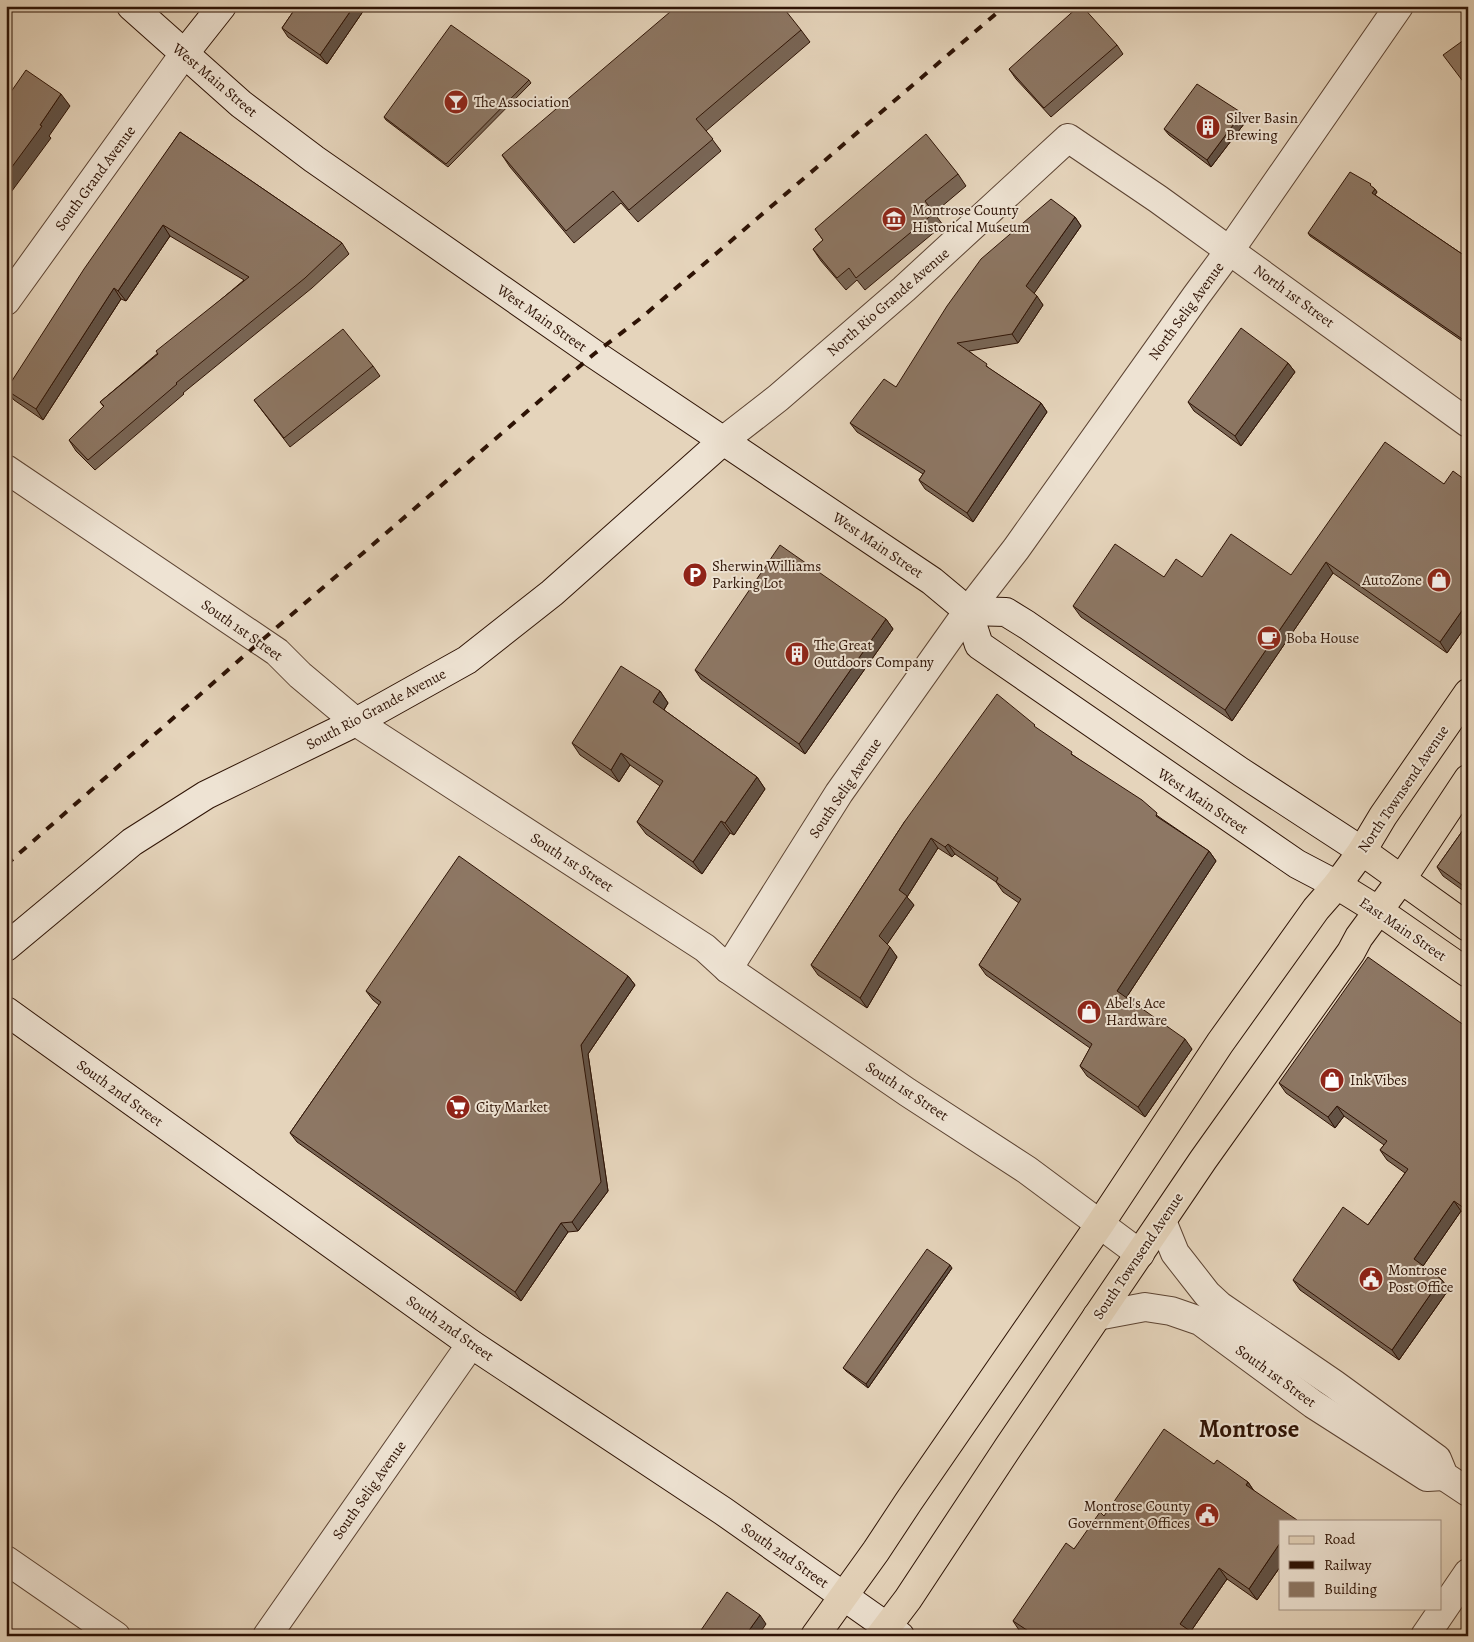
<svg xmlns="http://www.w3.org/2000/svg" width="1474" height="1642" viewBox="0 0 1474 1642" font-family="Alegreya,serif">
	<style>
		.lines { fill: none; stroke-linecap: round; stroke-linejoin: round }
		.street-casing { stroke: #5c4332; stroke-width: 30 }
		.secondary-casing { stroke: #2e1305; stroke-width: 30 }
		.primary-casing { stroke: #2e1305; stroke-width: 30 }
		.highway-casing { stroke: #2e1305; stroke-width: 30 }
		.street { stroke: #eee3d3; stroke-width: 28 }
		.secondary { stroke: #eee3d3; stroke-width: 28 }
		.primary { stroke: #e5d4bb; stroke-width: 28 }
		.highway { stroke: #e5d4bb; stroke-width: 28 }
		.rail { stroke: #2e1305; stroke-width: 4; stroke-dasharray: 9 9; stroke-linecap: butt }
		.wall { fill: #796656; stroke: #2e1305 }
		.shaded-wall { fill: #635346; stroke: #2e1305 }
		.building { fill: #8d7764; stroke: #2e1305 }
		.labels { text-anchor: middle; dominant-baseline: central; stroke-width: 4; stroke-linejoin: round; paint-order: stroke }
		.street-label { font-size: 15px; fill: #2e1305; stroke: #eee3d3 }
		.poi-label { font-size: 15px; fill: #2e1305; stroke: #eee3d3; text-anchor: start }
		.town-label { font-size: 25px; font-weight: bold; fill: #2e1305; stroke: #eee3d3 }
	</style>
	<rect width="100%" height="100%" fill="#e5d4bb"/>
	<filter id="stains"><feTurbulence type="fractalNoise" baseFrequency=".004" numOctaves="4"/><feColorMatrix values="0 0 0 0 .2 0 0 0 0 .09 0 0 0 0 .02 0 0 0 .5 -.17"/></filter>
	<radialGradient id="worn" r=".72"><stop offset=".6" stop-color="#630" stop-opacity="0"/><stop offset="1" stop-color="#630" stop-opacity=".3"/></radialGradient>
	<g class="lines">
		<defs>
			<g id="street">
				<path d="M6,301L184,54"/>
				<path d="M724,440L778,398L904,289L1068,138L1158,199L1468,423"/>
				<path d="M6,469L277,652L300,675L356,722L705,948L728,969L907,1092L1027,1170L1140,1254"/>
				<path d="M728,969L839,793L968,611L1016,549L1196,296L1230,250L1399,6"/>
				<path d="M1162,1221L1175,1253L1207,1294L1220,1306L1334,1384L1437,1459L1444,1476L1468,1492"/>
				<path d="M1097,1316L1145,1307L1171,1311L1200,1321L1313,1404L1427,1477L1444,1476"/>
				<path d="M6,1560L116,1636"/>
				<path d="M267,1636L471,1344"/>
				<path d="M1425,1636L1468,1573"/>
			</g>
			<g id="secondary">
				<path d="M131,6L241,104L314,159L594,354L932,581L968,611L979,645L1297,864L1337,885"/>
				<path d="M184,54L222,6"/>
				<path d="M968,611L1006,612L1027,625L1241,772L1362,851"/>
				<path d="M6,947L132,842L206,795L356,722L467,660L552,593L724,440"/>
				<path d="M6,1011L471,1344L723,1511L900,1636"/>
			</g>
			<g id="primary">
				<path d="M1362,851L1468,927"/>
				<path d="M1337,885L1379,911L1468,973"/>
			</g>
			<g id="highway">
				<path d="M815,1636L876,1551L909,1501L1100,1224L1220,1043L1316,909L1337,885L1362,851L1383,816L1468,693"/>
				<path d="M880,1636L908,1599L1009,1446L1203,1160L1351,952L1359,937L1401,880L1468,779"/>
			</g>
		</defs>
		<use href="#street" class="street-casing"/>
		<use href="#secondary" class="secondary-casing"/>
		<use href="#primary" class="primary-casing"/>
		<use href="#highway" class="highway-casing"/>
		<use href="#street" class="street"/>
		<use href="#secondary" class="secondary"/>
		<use href="#primary" class="primary"/>
		<use href="#highway" class="highway"/>
		<path class="rail" d="M6,865L261,641L559,384L594,354L641,318L1005,6"/>
	</g>
	<g class="wall">
		<path d="M297,6H366V7L327,64L288,37L282,28Z"/>
		<path d="M801,30L810,42L706,131L721,151L638,222L621,203L574,243L510,167L502,155Z"/>
		<path d="M1117,45L1123,54L1051,117L1016,79L1009,69Z"/>
		<path d="M529,80L531,83L448,167L386,120L384,117Z"/>
		<path d="M1242,113L1247,120L1211,167L1169,135L1164,129Z"/>
		<path d="M180,132L342,243L349,254L312,288L183,393L184,394L95,470L76,451L69,440L104,407L100,402L244,280L170,236L126,301L121,299L43,420L14,400L6,390Z"/>
		<path d="M958,174L966,186L934,213L943,225L865,290L857,280L846,290L821,261L813,249L823,240L815,229Z"/>
		<path d="M1373,187L1377,192L1375,195L1468,258V345L1310,236L1308,233Z"/>
		<path d="M1075,217L1081,226L1034,293L1043,305L1018,343L969,351L990,369L1041,403L1047,412L973,522L925,489L919,480L923,474L857,432L850,423L896,387Z"/>
		<path d="M1288,363L1295,372L1241,446L1194,411L1188,402Z"/>
		<path d="M373,366L380,376L290,447L254,400Z"/>
		<path d="M1468,482V623L1447,653L1333,573L1232,721L1081,617L1073,606L1164,577H1202L1291,575L1444,484Z"/>
		<path d="M886,619L893,629L805,754L701,679L695,670Z"/>
		<path d="M660,691L668,703L664,710L757,777L765,789L734,835L730,833L702,874L646,834L637,822L660,786L630,765L619,782L580,755L572,743Z"/>
		<path d="M1038,730L1162,819L1209,851L1216,861L1126,998L1192,1049L1145,1117L1087,1076L1080,1066L1090,1048L986,975L979,965L1019,903L1003,892L996,882L955,854L952,857L938,848L907,897L914,905L887,944L897,957L867,1008L818,975L811,965L905,821Z"/>
		<path d="M1468,823V894L1443,876L1437,867Z"/>
		<path d="M628,976L635,985L588,1054L608,1191L578,1231L568,1232L521,1301L297,1142L290,1133L379,1005L373,1000L366,991Z"/>
		<path d="M1468,1028V1216L1461,1211L1423,1266L1441,1279L1449,1289L1399,1360L1300,1290L1293,1280L1368,1225L1405,1173L1387,1160L1380,1150L1384,1145L1344,1116L1335,1128L1286,1093L1279,1083Z"/>
		<path d="M952,1268L868,1388L846,1371L843,1368Z"/>
		<path d="M1214,1464L1248,1482L1254,1491L1297,1521H1280V1567L1257,1600L1227,1579L1191,1631L1194,1636H1026L1021,1633L1013,1621L1074,1549L1104,1516Z"/>
	</g>
	<g class="shaded-wall">
		<path d="M354,6H366V7L327,64L320,55Z"/>
		<path d="M61,94L70,106L49,136L51,138L6,199V175Z"/>
		<path d="M1242,113L1247,120L1211,167L1207,160Z"/>
		<path d="M1375,189L1377,192L1374,196L1372,193Z"/>
		<path d="M1075,217L1081,226L1033,295L1026,286Z"/>
		<path d="M163,225L170,236L126,301L118,291Z"/>
		<path d="M114,288L121,299L43,420L36,409Z"/>
		<path d="M1037,296L1043,305L1018,343L1012,334Z"/>
		<path d="M1288,363L1295,372L1241,446L1235,436Z"/>
		<path d="M1041,403L1047,412L973,522L967,513Z"/>
		<path d="M1326,562L1333,573L1232,721L1225,710Z"/>
		<path d="M1468,602V623L1447,653L1440,642Z"/>
		<path d="M886,619L893,629L805,754L799,744Z"/>
		<path d="M660,691L668,703L661,714L653,702Z"/>
		<path d="M621,753L630,765L619,782L611,770Z"/>
		<path d="M757,777L765,789L734,835L725,823Z"/>
		<path d="M721,821L730,833L702,874L693,862Z"/>
		<path d="M931,838L938,848L907,897L914,905L886,946L879,936L899,890Z"/>
		<path d="M948,844L955,854L952,857L945,847Z"/>
		<path d="M1209,851L1216,861L1124,1001L1117,991Z"/>
		<path d="M1466,880L1468,882V893L1462,885Z"/>
		<path d="M890,947L897,957L867,1008L860,998Z"/>
		<path d="M628,976L635,985L588,1054L608,1191L578,1231L572,1222L581,1045Z"/>
		<path d="M1185,1039L1192,1049L1145,1117L1138,1107Z"/>
		<path d="M1337,1106L1344,1116L1335,1128L1328,1117Z"/>
		<path d="M1454,1201L1461,1211L1421,1269L1414,1259Z"/>
		<path d="M561,1223L568,1232L521,1301L515,1292Z"/>
		<path d="M950,1265L952,1268L868,1388L866,1384Z"/>
		<path d="M1441,1279L1449,1289L1399,1360L1392,1350Z"/>
		<path d="M1248,1482L1256,1494L1246,1485Z"/>
		<path d="M1280,1543V1567L1257,1600L1249,1589Z"/>
		<path d="M1219,1568L1227,1579L1191,1631L1194,1636H1187L1180,1624Z"/>
		<path d="M760,1615L766,1624L758,1636H745Z"/>
	</g>
	<g class="building">
		<path d="M297,6H354L320,55L282,28Z"/>
		<path d="M677,6H782L801,30L696,119L713,139L629,210L613,191L566,231L502,155Z"/>
		<path d="M1079,6H1082L1117,45L1044,108L1009,69Z"/>
		<path d="M451,25L529,80L446,164L384,117Z"/>
		<path d="M1468,37V88L1443,55Z"/>
		<path d="M26,70L61,94L40,125L42,126L6,175V99Z"/>
		<path d="M1197,84L1242,113L1207,160L1164,129Z"/>
		<path d="M180,132L342,243L305,278L176,383L177,384L88,460L69,440L104,406L100,402L158,354L156,351L249,277L163,225L118,291L114,288L36,409L6,390L84,269Z"/>
		<path d="M926,134L958,174L925,201L934,213L856,278L849,268L837,278L813,249L823,240L815,229Z"/>
		<path d="M1350,172L1371,184L1370,185L1375,189L1372,193L1468,258V343L1308,233Z"/>
		<path d="M1051,199L1075,217L1026,286L1037,296L1012,334L957,343L987,364L986,366L1041,403L967,513L919,480L925,471L850,423L884,379L896,387L947,306L981,259Z"/>
		<path d="M1241,328L1288,363L1235,436L1188,402Z"/>
		<path d="M343,329L373,366L284,438L254,400Z"/>
		<path d="M1385,442L1444,484L1453,471L1468,482V602L1440,642L1326,562L1225,710L1073,606L1115,544L1164,577L1176,559L1202,577L1231,534L1291,575Z"/>
		<path d="M780,545L886,619L799,744L695,670Z"/>
		<path d="M621,666L660,691L653,702L757,777L725,823L721,821L693,862L637,822L663,781L621,753L611,770L572,743Z"/>
		<path d="M997,694L1035,725L1034,726L1072,752L1071,754L1142,800L1157,813L1156,816L1209,851L1117,991L1185,1039L1138,1107L1080,1066L1092,1044L979,965L1021,899L996,882L998,878L948,844L945,847L931,838L899,890L907,896L879,936L890,947L860,998L811,965L905,821Z"/>
		<path d="M1468,823V881L1466,880L1462,885L1437,867Z"/>
		<path d="M459,856L628,976L581,1045L601,1182L572,1222L561,1223L515,1292L290,1133L381,1002L366,991Z"/>
		<path d="M1368,957L1468,1028V1211L1454,1201L1414,1259L1441,1279L1392,1350L1293,1280L1343,1207L1368,1225L1408,1169L1380,1150L1387,1141L1337,1106L1328,1117L1279,1083Z"/>
		<path d="M927,1249L950,1265L866,1384L843,1368Z"/>
		<path d="M1164,1429L1214,1464L1217,1460L1248,1482L1246,1485L1297,1520L1296,1521H1280V1543L1249,1589L1219,1568L1180,1624L1190,1631L1187,1636H1036L1013,1621L1066,1543L1074,1549L1100,1512L1104,1516Z"/>
		<path d="M727,1592L760,1615L745,1636H697Z"/>
	</g>
	<defs>
		<symbol id="bar-disc" viewBox="-11 -11 22 22"><circle r="9.5" fill="#8f2418" stroke="#eee3d3"/><path d="M-6-5H6L.8 .8V4.5H3.5V6h-7V4.5H-.8V.8Z" fill="#fff"/></symbol>
		<symbol id="building-disc" viewBox="-11 -11 22 22"><circle r="9.5" fill="#8f2418" stroke="#eee3d3"/><path d="M-4-6H4V6H1V3H-1V6H-4ZM-2.5-4.3h1.7v1.8h-1.7ZM.8-4.3h1.7v1.8H.8ZM-2.5-1h1.7V.8h-1.7ZM.8-1h1.7V.8H.8Z" fill="#fff"/></symbol>
		<symbol id="museum-disc" viewBox="-11 -11 22 22"><circle r="9.5" fill="#8f2418" stroke="#eee3d3"/><path d="M0-6L6-3V-2H-6V-3ZM-5-1h2V3h-2ZM-1-1h2V3h-2ZM3-1h2V3H3ZM-6 4H6V6H-6Z" fill="#fff"/></symbol>
		<symbol id="parking-disc" viewBox="-11 -11 22 22"><circle r="9.5" fill="#8f2418" stroke="#eee3d3"/><path d="M-3.5-5.5H1a3.5 3.5 0 0 1 0 7H-1V5.5H-3.5ZM-1-3.4V-.6H.8a1.4 1.4 0 0 0 0-2.8Z" fill="#fff"/></symbol>
		<symbol id="shop-disc" viewBox="-11 -11 22 22"><circle r="9.5" fill="#8f2418" stroke="#eee3d3"/><path d="M-5-2.5h2.3a2.7 3.5 0 0 1 5.4 0H5L5.5 6h-11ZM-1.5-2.5h3a1.5 2.3 0 0 0-3 0Z" fill="#fff"/></symbol>
		<symbol id="cafe-disc" viewBox="-11 -11 22 22"><circle r="9.5" fill="#8f2418" stroke="#eee3d3"/><path d="M-5.5-4.5H6V0H3Q3 3.5 0 3.5H-2.5Q-5.5 3.5-5.5 0ZM3-3.2v2h1.7v-2ZM-6 4.5H4V6H-6Z" fill="#fff"/></symbol>
		<symbol id="supermarket-disc" viewBox="-11 -11 22 22"><circle r="9.5" fill="#8f2418" stroke="#eee3d3"/><path d="M-6-5.5h2.5l.6 2H6L4.5 2H-2.5L-4.4-4H-6ZM-1.5 3.2a1.3 1.3 0 1 0 .1 0ZM3 3.2a1.3 1.3 0 1 0 .1 0Z" fill="#fff"/></symbol>
		<symbol id="civic-disc" viewBox="-11 -11 22 22"><circle r="9.5" fill="#8f2418" stroke="#eee3d3"/><path d="M-.6-6.5H3V-4.5H.6V-3L4-1V1h2V6H-6V1h2V-1L-.6-3ZM-1.2 2.5V6h2.4V2.5Z" fill="#fff"/></symbol>
	</defs>
	<g fill-rule="evenodd">
		<use href="#bar-disc" x="442" y="88" width="28" height="28"/>
		<use href="#building-disc" x="1194" y="113" width="28" height="28"/>
		<use href="#museum-disc" x="880" y="205" width="28" height="28"/>
		<use href="#parking-disc" x="681" y="561" width="28" height="28"/>
		<use href="#shop-disc" x="1425" y="566" width="28" height="28"/>
		<use href="#cafe-disc" x="1255" y="624" width="28" height="28"/>
		<use href="#building-disc" x="783" y="640" width="28" height="28"/>
		<use href="#shop-disc" x="1075" y="998" width="28" height="28"/>
		<use href="#shop-disc" x="1318" y="1066" width="28" height="28"/>
		<use href="#supermarket-disc" x="444" y="1093" width="28" height="28"/>
		<use href="#civic-disc" x="1357" y="1265" width="28" height="28"/>
		<use href="#civic-disc" x="1193" y="1501" width="28" height="28"/>
	</g>
	<g class="labels">
		<g class="street-label">
			<text transform="translate(215 80) rotate(40)">West Main Street</text>
			<text transform="translate(95 178) rotate(-54)">South Grand Avenue</text>
			<text transform="translate(1294 296) rotate(36)">North 1st Street</text>
			<text transform="translate(888 302) rotate(-41)">North Rio Grande Avenue</text>
			<text transform="translate(1186 311) rotate(-54)">North Selig Avenue</text>
			<text transform="translate(542 318) rotate(35)">West Main Street</text>
			<text transform="translate(878 545) rotate(34)">West Main Street</text>
			<text transform="translate(242 630) rotate(35)">South 1st Street</text>
			<text transform="translate(376 709) rotate(-28)">South Rio Grande Avenue</text>
			<text transform="translate(845 788) rotate(-56)">South Selig Avenue</text>
			<text transform="translate(1403 789) rotate(-56)">North Townsend Avenue</text>
			<text transform="translate(1203 801) rotate(34)">West Main Street</text>
			<text transform="translate(572 862) rotate(33)">South 1st Street</text>
			<text transform="translate(1403 929) rotate(34)">East Main Street</text>
			<text transform="translate(907 1091) rotate(33)">South 1st Street</text>
			<text transform="translate(120 1093) rotate(36)">South 2nd Street</text>
			<text transform="translate(1138 1256) rotate(-56)">South Townsend Avenue</text>
			<text transform="translate(450 1328) rotate(35)">South 2nd Street</text>
			<text transform="translate(1276 1376) rotate(36)">South 1st Street</text>
			<text transform="translate(369 1490) rotate(-55)">South Selig Avenue</text>
			<text transform="translate(785 1555) rotate(35)">South 2nd Street</text>
		</g>
		<g class="poi-label">
			<text x="474" y="102">The Association</text>
			<text x="1226" y="118">Silver Basin<tspan x="1226" dy="17">Brewing</tspan></text>
			<text x="912" y="210">Montrose County<tspan x="912" dy="17">Historical Museum</tspan></text>
			<text x="712" y="566">Sherwin Williams<tspan x="712" dy="17">Parking Lot</tspan></text>
			<text x="1422" y="580" text-anchor="end">AutoZone</text>
			<text x="1286" y="638">Boba House</text>
			<text x="814" y="645">The Great<tspan x="814" dy="17">Outdoors Company</tspan></text>
			<text x="1106" y="1003">Abel's Ace<tspan x="1106" dy="17">Hardware</tspan></text>
			<text x="1350" y="1080">Ink Vibes</text>
			<text x="476" y="1107">City Market</text>
			<text x="1388" y="1270">Montrose<tspan x="1388" dy="17">Post Office</tspan></text>
			<text x="1190" y="1506" text-anchor="end">Montrose County<tspan x="1190" dy="17">Government Offices</tspan></text>
		</g>
		<g class="town-label">
			<text x="1249" y="1429">Montrose</text>
		</g>
	</g>
	<rect width="1474" height="1642" fill="none" stroke="#e5d4bb" stroke-width="25"/>
	<rect x="8" y="8" width="1459" height="1627" fill="none" stroke="#2e1305" stroke-width="2.5"/>
	<rect x="12" y="12" width="1449" height="1617" fill="none" stroke="#2e1305"/>
	<rect x="1279" y="1520" width="162" height="90" fill="#eee3d3" stroke="#a19081"/>
	<rect x="1289" y="1536" width="25" height="8" fill="#e5d4bb" stroke="#a19081"/>
	<text x="1324" y="1544" font-size="15" fill="#2e1305">Road</text>
	<rect x="1289" y="1561" width="25" height="8" fill="#2e1305" stroke="#a19081"/>
	<text x="1324" y="1570" font-size="15" fill="#2e1305">Railway</text>
	<rect x="1289" y="1582" width="25" height="15" fill="#8d7764" stroke="#a19081"/>
	<text x="1324" y="1594" font-size="15" fill="#2e1305">Building</text>
	<rect width="100%" height="100%" filter="url(#stains)"/>
	<rect width="100%" height="100%" fill="url(#worn)"/>
</svg>
